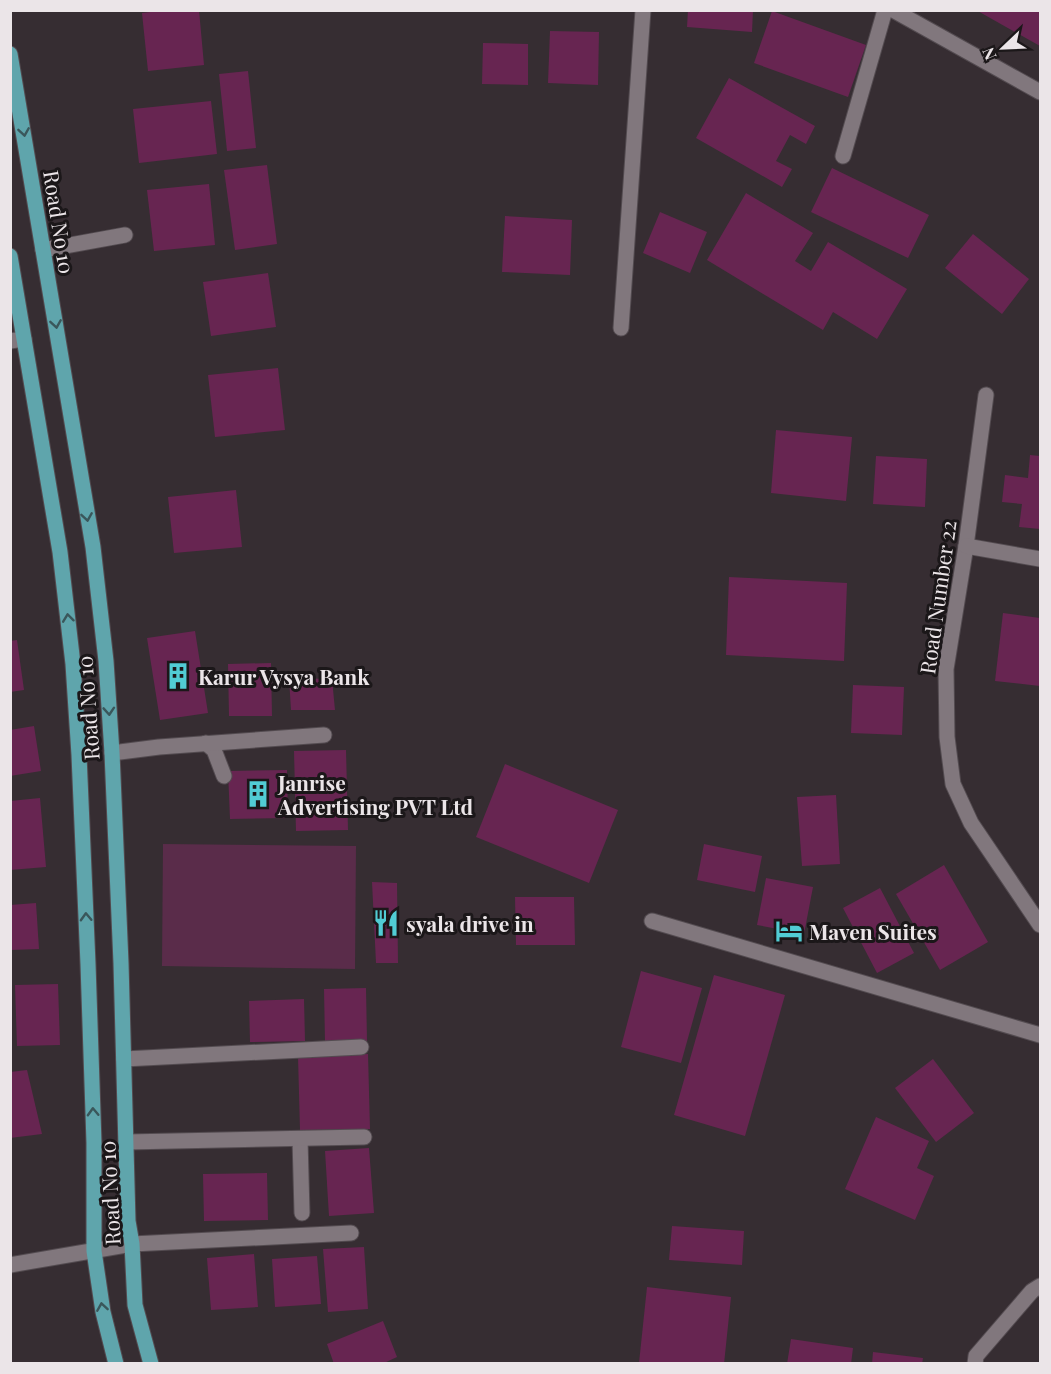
<svg xmlns="http://www.w3.org/2000/svg" width="1051" height="1374" viewBox="0 0 1051 1374" font-family="'Playfair Display',serif">
	<style>
		.green { fill: #5a2c4a }
		.building { fill: #672551 }
		.lines { fill: none; stroke-linecap: round; stroke-linejoin: round }
		.minor-casing { stroke: #534b50; stroke-width: 17 }
		.major-casing { stroke: #534b50; stroke-width: 17 }
		.minor { stroke: #81777d; stroke-width: 15 }
		.major { stroke: #5fa5ac; stroke-width: 15 }
		.oneway { stroke: #3a575b }
		.labels { text-anchor: middle; dominant-baseline: central; stroke-width: 6; stroke-linejoin: round; paint-order: stroke }
		.street-label { font-size: 21px; fill: #ebe5e8; stroke: #1b1719 }
		.poi-label { font-size: 21px; font-weight: bold; fill: #ebe5e8; stroke: #1b1719; text-anchor: start }
	</style>
	<rect width="100%" height="100%" fill="#362d32"/>
	<path class="green" d="M163,844L356,846L355,969L162,966Z"/>
	<g class="building">
		<path d="M166,10H199L204,65L148,71L142,13Z"/>
		<path d="M688,10H753L752,32L687,27Z"/>
		<path d="M976,10H1040V46Z"/>
		<path d="M772,11L866,45L848,97L754,63Z"/>
		<path d="M550,31L599,32L598,85L548,83Z"/>
		<path d="M483,43L528,44V85L482,84Z"/>
		<path d="M248,71L256,148L227,151L219,74Z"/>
		<path d="M729,78L815,126L806,144L790,135L776,161L792,169L782,187L696,138Z"/>
		<path d="M211,101L217,154L139,163L133,109Z"/>
		<path d="M267,165L277,244L235,250L224,170Z"/>
		<path d="M832,168L929,215L908,258L811,212Z"/>
		<path d="M209,184L215,245L154,251L147,190Z"/>
		<path d="M746,193L813,233L795,261L811,271L828,242L907,289L877,339L833,312L823,330L707,260Z"/>
		<path d="M660,212L707,232L690,273L643,253Z"/>
		<path d="M505,216L572,220L570,275L502,272Z"/>
		<path d="M973,234L1029,279L1002,314L945,268Z"/>
		<path d="M268,273L276,327L211,336L203,282Z"/>
		<path d="M278,368L285,430L215,437L208,375Z"/>
		<path d="M776,430L852,437L846,501L771,493Z"/>
		<path d="M1030,455L1040,456V529L1019,527L1022,504L1002,502L1005,475L1028,478Z"/>
		<path d="M876,456L927,459L925,507L873,504Z"/>
		<path d="M236,490L242,547L174,553L168,497Z"/>
		<path d="M729,577L847,583L844,661L726,655Z"/>
		<path d="M1003,613L1040,618V686L995,681Z"/>
		<path d="M195,631L208,713L160,720L147,638Z"/>
		<path d="M17,640L24,690L10,692V641Z"/>
		<path d="M271,663L272,716H229L228,664Z"/>
		<path d="M289,678L332,679L335,710H291Z"/>
		<path d="M853,685L904,687L902,735L851,733Z"/>
		<path d="M34,726L41,771L10,776V730Z"/>
		<path d="M346,750L348,830L296,831L294,751Z"/>
		<path d="M505,764L618,810L589,883L476,837Z"/>
		<path d="M287,770L288,818L230,819L228,771Z"/>
		<path d="M836,795L840,864L802,866L797,797Z"/>
		<path d="M40,798L46,867L10,870V801Z"/>
		<path d="M704,844L762,856L755,892L697,880Z"/>
		<path d="M944,865L988,942L940,970L896,894Z"/>
		<path d="M766,878L813,887L804,934L757,925Z"/>
		<path d="M372,882L397,883L398,963H376Z"/>
		<path d="M880,888L914,953L877,973L843,908Z"/>
		<path d="M515,897H574L575,945H516Z"/>
		<path d="M36,903L39,949L10,950V905Z"/>
		<path d="M641,971L702,988L681,1063L621,1047Z"/>
		<path d="M714,975L785,995L745,1136L674,1115Z"/>
		<path d="M58,984L60,1045L17,1046L15,985Z"/>
		<path d="M366,988L367,1041L325,1042L324,989Z"/>
		<path d="M304,999L305,1041L250,1042L249,1001Z"/>
		<path d="M368,1054L370,1129L300,1130L298,1056Z"/>
		<path d="M933,1059L974,1113L936,1142L895,1088Z"/>
		<path d="M27,1070L42,1134L10,1138V1072Z"/>
		<path d="M876,1117L929,1141L917,1168L934,1176L915,1220L845,1189Z"/>
		<path d="M369,1148L374,1213L329,1216L325,1151Z"/>
		<path d="M267,1173L268,1220L204,1221L203,1174Z"/>
		<path d="M672,1226L744,1231L742,1265L669,1260Z"/>
		<path d="M364,1247L368,1309L328,1312L323,1249Z"/>
		<path d="M254,1254L258,1307L211,1310L207,1258Z"/>
		<path d="M317,1256L321,1304L275,1307L272,1259Z"/>
		<path d="M647,1287L731,1297L724,1364L639,1363Z"/>
		<path d="M383,1321L397,1357L382,1364H334L327,1344Z"/>
		<path d="M791,1339L853,1348L851,1364H787Z"/>
		<path d="M873,1352L923,1358L922,1364H872Z"/>
	</g>
	<g class="lines">
		<defs>
			<g id="minor">
				<path d="M893,10L1040,92"/>
				<path d="M843,156L885,10"/>
				<path d="M43,250L125,235"/>
				<path d="M621,328L643,10"/>
				<path d="M10,341L24,339"/>
				<path d="M986,395L966,546L946,669L947,737L953,784L971,823L1040,925"/>
				<path d="M966,546L1040,559"/>
				<path d="M206,743L214,750L224,776"/>
				<path d="M112,753L159,747L324,735"/>
				<path d="M652,921L1040,1035"/>
				<path d="M124,1059L361,1047"/>
				<path d="M300,1139L302,1213"/>
				<path d="M127,1142L364,1137"/>
				<path d="M10,1265L132,1244L351,1233"/>
				<path d="M975,1364L976,1356L1032,1291L1040,1286"/>
			</g>
			<g id="major">
				<path d="M10,54L93,547L106,661L112,753L121,963L128,1221L132,1244L135,1305L151,1364"/>
				<path d="M10,256L60,552L73,664L79,755L88,964L94,1143V1251L103,1312L116,1364"/>
			</g>
		</defs>
		<use href="#minor" class="minor-casing"/>
		<use href="#major" class="major-casing"/>
		<use href="#minor" class="minor"/>
		<use href="#major" class="major"/>
	</g>
	<defs><path id="oneway-chevron" d="M-2-3.5L2.5 0L-2 3.5" fill="none" stroke-width="1.6" stroke-linecap="round" stroke-linejoin="round" transform="scale(1.5)"/></defs>
	<g class="oneway">
		<use href="#oneway-chevron" transform="translate(24 132) rotate(81)"/>
		<use href="#oneway-chevron" transform="translate(56 324) rotate(81)"/>
		<use href="#oneway-chevron" transform="translate(87 517) rotate(81)"/>
		<use href="#oneway-chevron" transform="translate(68 618) rotate(-97)"/>
		<use href="#oneway-chevron" transform="translate(109 711) rotate(86)"/>
		<use href="#oneway-chevron" transform="translate(86 917) rotate(-92)"/>
		<use href="#oneway-chevron" transform="translate(93 1112) rotate(-92)"/>
		<use href="#oneway-chevron" transform="translate(102 1307) rotate(-99)"/>
	</g>
	<defs>
		<symbol id="building-bare" viewBox="-9 -9 18 18"><path d="M-4-6H4V6H1V3H-1V6H-4ZM-2.5-4.3h1.7v1.8h-1.7ZM.8-4.3h1.7v1.8H.8ZM-2.5-1h1.7V.8h-1.7ZM.8-1h1.7V.8H.8Z" fill="#51ccd4" stroke="#1b1719" stroke-width="2.5" paint-order="stroke"/></symbol>
		<symbol id="restaurant-bare" viewBox="-9 -9 18 18"><path d="M-5-6h1v4h1v-4h1v4h1v-4h1v5L-1.5 .5V6h-2V.5L-5-1ZM5-6V6H3V1.5H1.5Q1.5-4 5-6Z" fill="#51ccd4" stroke="#1b1719" stroke-width="2.5" paint-order="stroke"/></symbol>
		<symbol id="hotel-bare" viewBox="-9 -9 18 18"><path d="M-6-4.5h1.5V1H6V5H4.5V3h-9V5H-6ZM-4 0a1.8 1.8 0 1 1 3.6 0ZM.5 0V-2.5h3Q6-2.5 6 0Z" fill="#51ccd4" stroke="#1b1719" stroke-width="2.5" paint-order="stroke"/></symbol>
	</defs>
	<g fill-rule="evenodd">
		<use href="#building-bare" x="159" y="657" width="38" height="38"/>
		<use href="#building-bare" x="239" y="775" width="38" height="38"/>
		<use href="#restaurant-bare" x="367" y="904" width="38" height="38"/>
		<use href="#hotel-bare" x="770" y="912" width="38" height="38"/>
	</g>
	<g class="labels">
		<g class="street-label">
			<text transform="translate(60 222) rotate(81)">Road No 10</text>
			<text transform="translate(937 597) rotate(-82)">Road Number 22</text>
			<text transform="translate(87 708) rotate(-94)">Road No 10</text>
			<text transform="translate(109 1193) rotate(-93)">Road No 10</text>
		</g>
		<g class="poi-label">
			<text x="198" y="676">Karur Vysya Bank</text>
			<text x="278" y="782">Janrise<tspan x="278" dy="24">Advertising PVT Ltd</tspan></text>
			<text x="406" y="923">syala drive in</text>
			<text x="809" y="931">Maven Suites</text>
		</g>
	</g>
	<rect width="1051" height="1374" fill="none" stroke="#ebe5e8" stroke-width="24"/>
	<g transform="translate(1003 48) rotate(247)" stroke="#1b1719" stroke-width="4.5" paint-order="stroke">
	<path d="M0-4.5L10 22L0 15L-10 22Z" fill="#ebe5e8"/>
	<text y="-9" font-size="16" font-weight="bold" text-anchor="middle" fill="#ebe5e8">N</text>
	</g>
</svg>
